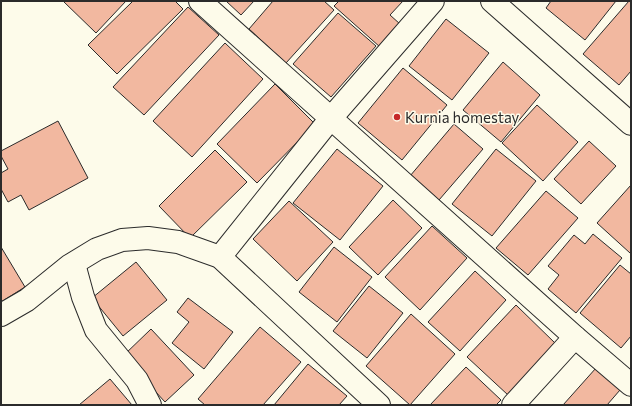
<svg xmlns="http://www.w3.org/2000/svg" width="632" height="406" viewBox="0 0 632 406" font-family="Commissioner,sans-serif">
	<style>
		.building { fill: #f2b8a0; stroke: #2b2b2b }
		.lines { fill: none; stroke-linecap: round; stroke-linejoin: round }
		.street-casing { stroke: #2b2b2b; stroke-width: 24 }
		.street { stroke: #fdfbea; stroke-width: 22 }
		.poi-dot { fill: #c62828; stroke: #fdfbea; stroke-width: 1.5 }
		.labels { text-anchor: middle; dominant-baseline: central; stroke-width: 3; stroke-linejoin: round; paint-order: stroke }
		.poi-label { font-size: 15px; fill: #2b2b2b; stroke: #fdfbea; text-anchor: start }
	</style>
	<rect width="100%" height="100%" fill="#fdfbea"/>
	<g class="building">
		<path d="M63,1H126L96,33Z"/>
		<path d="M133,1H175L183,9L117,74L88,45Z"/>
		<path d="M226,1H254L241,15Z"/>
		<path d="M273,1H324L334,10L286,63L249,29Z"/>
		<path d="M339,1H403L390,15L400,24L380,47L334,6Z"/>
		<path d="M551,1H616L585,40L546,8Z"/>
		<path d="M629,1H631V71L619,85L583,54Z"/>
		<path d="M188,7L219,35L144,115L113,87Z"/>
		<path d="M338,13L376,46L331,97L293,64Z"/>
		<path d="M446,19L489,53L452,100L409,66Z"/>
		<path d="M225,43L263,79L192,157L153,121Z"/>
		<path d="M503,62L540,95L501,142L463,110Z"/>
		<path d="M403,68L447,105L402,160L358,123Z"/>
		<path d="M275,84L315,124L257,183L217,144Z"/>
		<path d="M537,105L578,142L543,181L502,143Z"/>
		<path d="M58,121L88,178L29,210L21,195L8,202L1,189V173L8,169L1,156V151Z"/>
		<path d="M454,124L483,149L439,200L410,176Z"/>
		<path d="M589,141L616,166L581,204L554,179Z"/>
		<path d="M337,149L383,186L340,240L293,203Z"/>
		<path d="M496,149L536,181L492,236L452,204Z"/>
		<path d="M215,150L247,182L190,238L159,206Z"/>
		<path d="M631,185V251L630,253L597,223Z"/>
		<path d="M546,191L578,218L528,275L496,248Z"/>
		<path d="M393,200L422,228L378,275L349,247Z"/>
		<path d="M289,201L333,242L297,281L253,239Z"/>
		<path d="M432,226L467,258L420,310L385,277Z"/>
		<path d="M593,234L622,258L576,313L548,289L559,275L548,266L574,235L585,244Z"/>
		<path d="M1,247L25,287L1,302Z"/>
		<path d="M334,247L372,277L337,322L299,292Z"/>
		<path d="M136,262L167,300L123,336L92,298Z"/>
		<path d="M620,265L631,274V336L621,348L580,313Z"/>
		<path d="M475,271L506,300L460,351L428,322Z"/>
		<path d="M369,286L403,313L367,358L333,331Z"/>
		<path d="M188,298L233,332L204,369L172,343L189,322L177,312Z"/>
		<path d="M516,305L556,344L508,395L467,357Z"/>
		<path d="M411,314L455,354L410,405L366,366Z"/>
		<path d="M260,327L301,362L263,405H205L198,399Z"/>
		<path d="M151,329L194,375L165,402L123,356Z"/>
		<path d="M308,364L347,396L339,405H274Z"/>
		<path d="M466,367L501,400L496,405H430Z"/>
		<path d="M596,368L620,390L607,405H563Z"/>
		<path d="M110,379L132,405H79Z"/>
	</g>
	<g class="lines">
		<defs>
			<g id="street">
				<path d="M200,1L575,337L631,385"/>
				<path d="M492,1L631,124"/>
				<path d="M220,257L331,118L433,1"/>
				<path d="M74,264L83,297L96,330L137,380L150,405"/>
				<path d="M1,315L27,300L69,266L97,249L122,240L148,238L178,242L220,257L379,405"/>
				<path d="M513,405L575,337"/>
			</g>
		</defs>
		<use href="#street" class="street-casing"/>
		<use href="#street" class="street"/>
	</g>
	<circle class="poi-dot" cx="397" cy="117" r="4"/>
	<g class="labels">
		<g class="poi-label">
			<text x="405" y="117">Kurnia homestay</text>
		</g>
	</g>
	<rect width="632" height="406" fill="none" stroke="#2b2b2b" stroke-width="4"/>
</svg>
